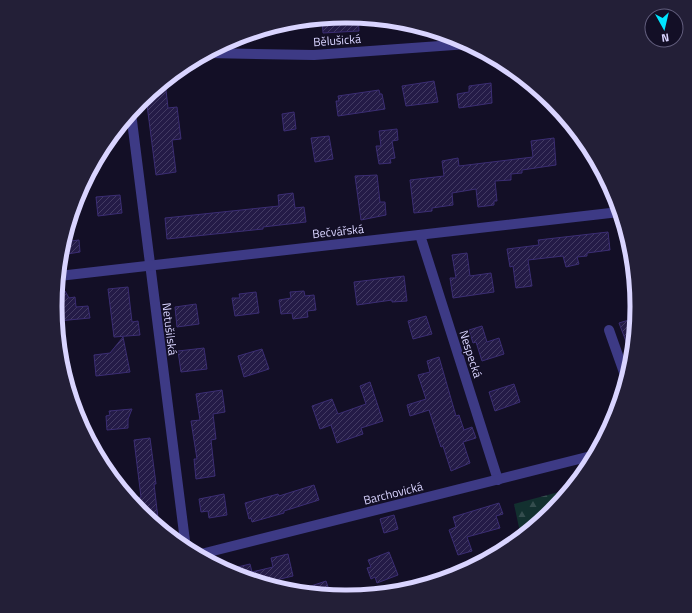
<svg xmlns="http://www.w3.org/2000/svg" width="692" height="613" viewBox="0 0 692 613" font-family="'Titillium Web',sans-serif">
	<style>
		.forest { fill: url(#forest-firs) }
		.building { fill: url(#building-hatch); stroke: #3b2d73 }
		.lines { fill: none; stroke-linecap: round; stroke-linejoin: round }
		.minor { stroke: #3d3a85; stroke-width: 10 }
		.labels { text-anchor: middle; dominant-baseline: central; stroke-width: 3; stroke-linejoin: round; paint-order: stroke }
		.street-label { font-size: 12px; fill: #d9d4ff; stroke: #130f26 }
		.rim { fill: none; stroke: #d9d4ff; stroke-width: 5 }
	</style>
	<defs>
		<pattern id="forest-firs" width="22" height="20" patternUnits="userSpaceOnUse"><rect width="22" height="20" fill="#12302f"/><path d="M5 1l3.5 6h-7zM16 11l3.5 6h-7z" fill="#344d4e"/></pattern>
		<pattern id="building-hatch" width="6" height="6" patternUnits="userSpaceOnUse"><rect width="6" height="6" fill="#241b47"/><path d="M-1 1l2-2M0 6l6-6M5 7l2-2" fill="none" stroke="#433b63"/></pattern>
	</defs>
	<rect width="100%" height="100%" fill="#130f26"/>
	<path class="forest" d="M570,489L551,512L521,537L514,504Z"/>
	<g class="building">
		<path d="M346,16L358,17L359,31L323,33L322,18Z"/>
		<path d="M165,81L168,108L177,107L181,139L172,140L176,172L156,175L146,97Z"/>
		<path d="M434,81L438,102L406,106L402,86Z"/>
		<path d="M491,83L492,103L459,108L457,94L469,92V86Z"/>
		<path d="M379,90L380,94H382L385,109L338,116L336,101H339L338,96Z"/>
		<path d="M294,112L296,129L284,131L282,114Z"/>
		<path d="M397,129L398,140L392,141L395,158L390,159L391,163L379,164L376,146H381L379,131Z"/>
		<path d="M329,136L333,159L315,162L311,138Z"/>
		<path d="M554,138L556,165L522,170V173L511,174V180L495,181L497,201H494V205L478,207L476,189L452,193L453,205L432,208V211L414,213L410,180L444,176L442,161L458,158L459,166L533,157L531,141Z"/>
		<path d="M377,175L380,202H385L386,215L361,220L355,176Z"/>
		<path d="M293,193L295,208L304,207L306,222L263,227V229L167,239L165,218L279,206L278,195Z"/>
		<path d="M120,195L122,213L98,216L96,197Z"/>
		<path d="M608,232L610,250L587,253V256L577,257L579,264L566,267L563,256L528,260L532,286L516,288L513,266L510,267L507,249L539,245L538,240Z"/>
		<path d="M79,240L80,252L61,255L63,242Z"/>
		<path d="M467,253L470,276L491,273L494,292L453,298L450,278H456L452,255Z"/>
		<path d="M404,276L407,301L392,302V300L357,305L354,282Z"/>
		<path d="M128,287L132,322L138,321L140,335L114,337L108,289Z"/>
		<path d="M65,291L69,298L75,297L76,307L88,306L90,318L58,321L56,299H61Z"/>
		<path d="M304,291L305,296L314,295L316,310L307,311L308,317L293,319L292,313L281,314L279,300L291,298L290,292Z"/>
		<path d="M256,292L259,313L235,316L232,298H240L239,294Z"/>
		<path d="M196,304L199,324L177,327L175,307Z"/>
		<path d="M426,316L432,334L413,339L408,321Z"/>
		<path d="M635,318L632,357L619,323Z"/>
		<path d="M482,326L487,342L499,338L504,354L482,361L476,342L473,343L469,330Z"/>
		<path d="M123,337L130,372L96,376L94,355L110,353Z"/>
		<path d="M204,348L207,369L181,372L178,351Z"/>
		<path d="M262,349L269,369L244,377L238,356Z"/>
		<path d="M439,357L456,416L459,415L464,430L472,427L476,438L463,442L470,463L451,471L443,446L441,447L429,410L410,416L407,405L426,399L418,375L430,372L427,361Z"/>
		<path d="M370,382L383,421L361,428L363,434L337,443L331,425L320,429L312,406L332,399L338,414L366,404L360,386Z"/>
		<path d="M514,384L520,402L495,411L489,392Z"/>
		<path d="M222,390L225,412L213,414L216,439L211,440L215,476L196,479L194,459H197L191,421L200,420L196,394Z"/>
		<path d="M132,409L128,419V428L107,430L106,416L110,415L109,411Z"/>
		<path d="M150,438L156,484H154L159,527L141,512L139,498L141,497L134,440Z"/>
		<path d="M314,485L319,500L284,511V513L252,522L251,518L249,519L245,503L278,494L279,496Z"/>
		<path d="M224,494L227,515L209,518L208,511L201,512L199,499Z"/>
		<path d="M499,503L503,514L496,516L500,528L467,537L472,551L458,555L449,530L456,527L453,517Z"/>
		<path d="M394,515L398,529L384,533L380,519Z"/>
		<path d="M389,552L398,575L377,583L375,577L371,579L367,568L371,567L368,560Z"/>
		<path d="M288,554L293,576L263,583L235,575L225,570L250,564L252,572L273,567L271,558Z"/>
		<path d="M326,581L331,596L293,592Z"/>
	</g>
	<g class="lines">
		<g class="minor">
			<path d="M207,53L314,55L468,44"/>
			<path d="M131,113L186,549"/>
			<path d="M420,235L498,480"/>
			<path d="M59,276L619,212"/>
			<path d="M609,330L626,378"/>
			<path d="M197,555L595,455"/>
		</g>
	</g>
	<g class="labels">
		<g class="street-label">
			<text transform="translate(337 40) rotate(-4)">Bělušická</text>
			<text transform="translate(338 231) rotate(-6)">Bečvářská</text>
			<text transform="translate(170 329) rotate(83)">Netušilská</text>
			<text transform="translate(471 354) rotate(72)">Nespecká</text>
			<text transform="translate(393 493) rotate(-14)">Barchovická</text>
		</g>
	</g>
	<path d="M0 0H692V613H0ZM345 23H347A283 283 0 0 1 630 306V307A283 283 0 0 1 347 590H345A283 283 0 0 1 62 307V306A283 283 0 0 1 345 23Z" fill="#231f37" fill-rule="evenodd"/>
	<path class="rim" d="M345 23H347A283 283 0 0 1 630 306V307A283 283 0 0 1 347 590H345A283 283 0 0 1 62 307V306A283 283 0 0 1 345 23Z"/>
	<g transform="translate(664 28) rotate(172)"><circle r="19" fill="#130f26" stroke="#625e7d"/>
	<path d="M0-3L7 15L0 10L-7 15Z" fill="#00e5ff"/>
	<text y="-6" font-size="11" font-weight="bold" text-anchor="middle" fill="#d9d4ff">N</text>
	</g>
</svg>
